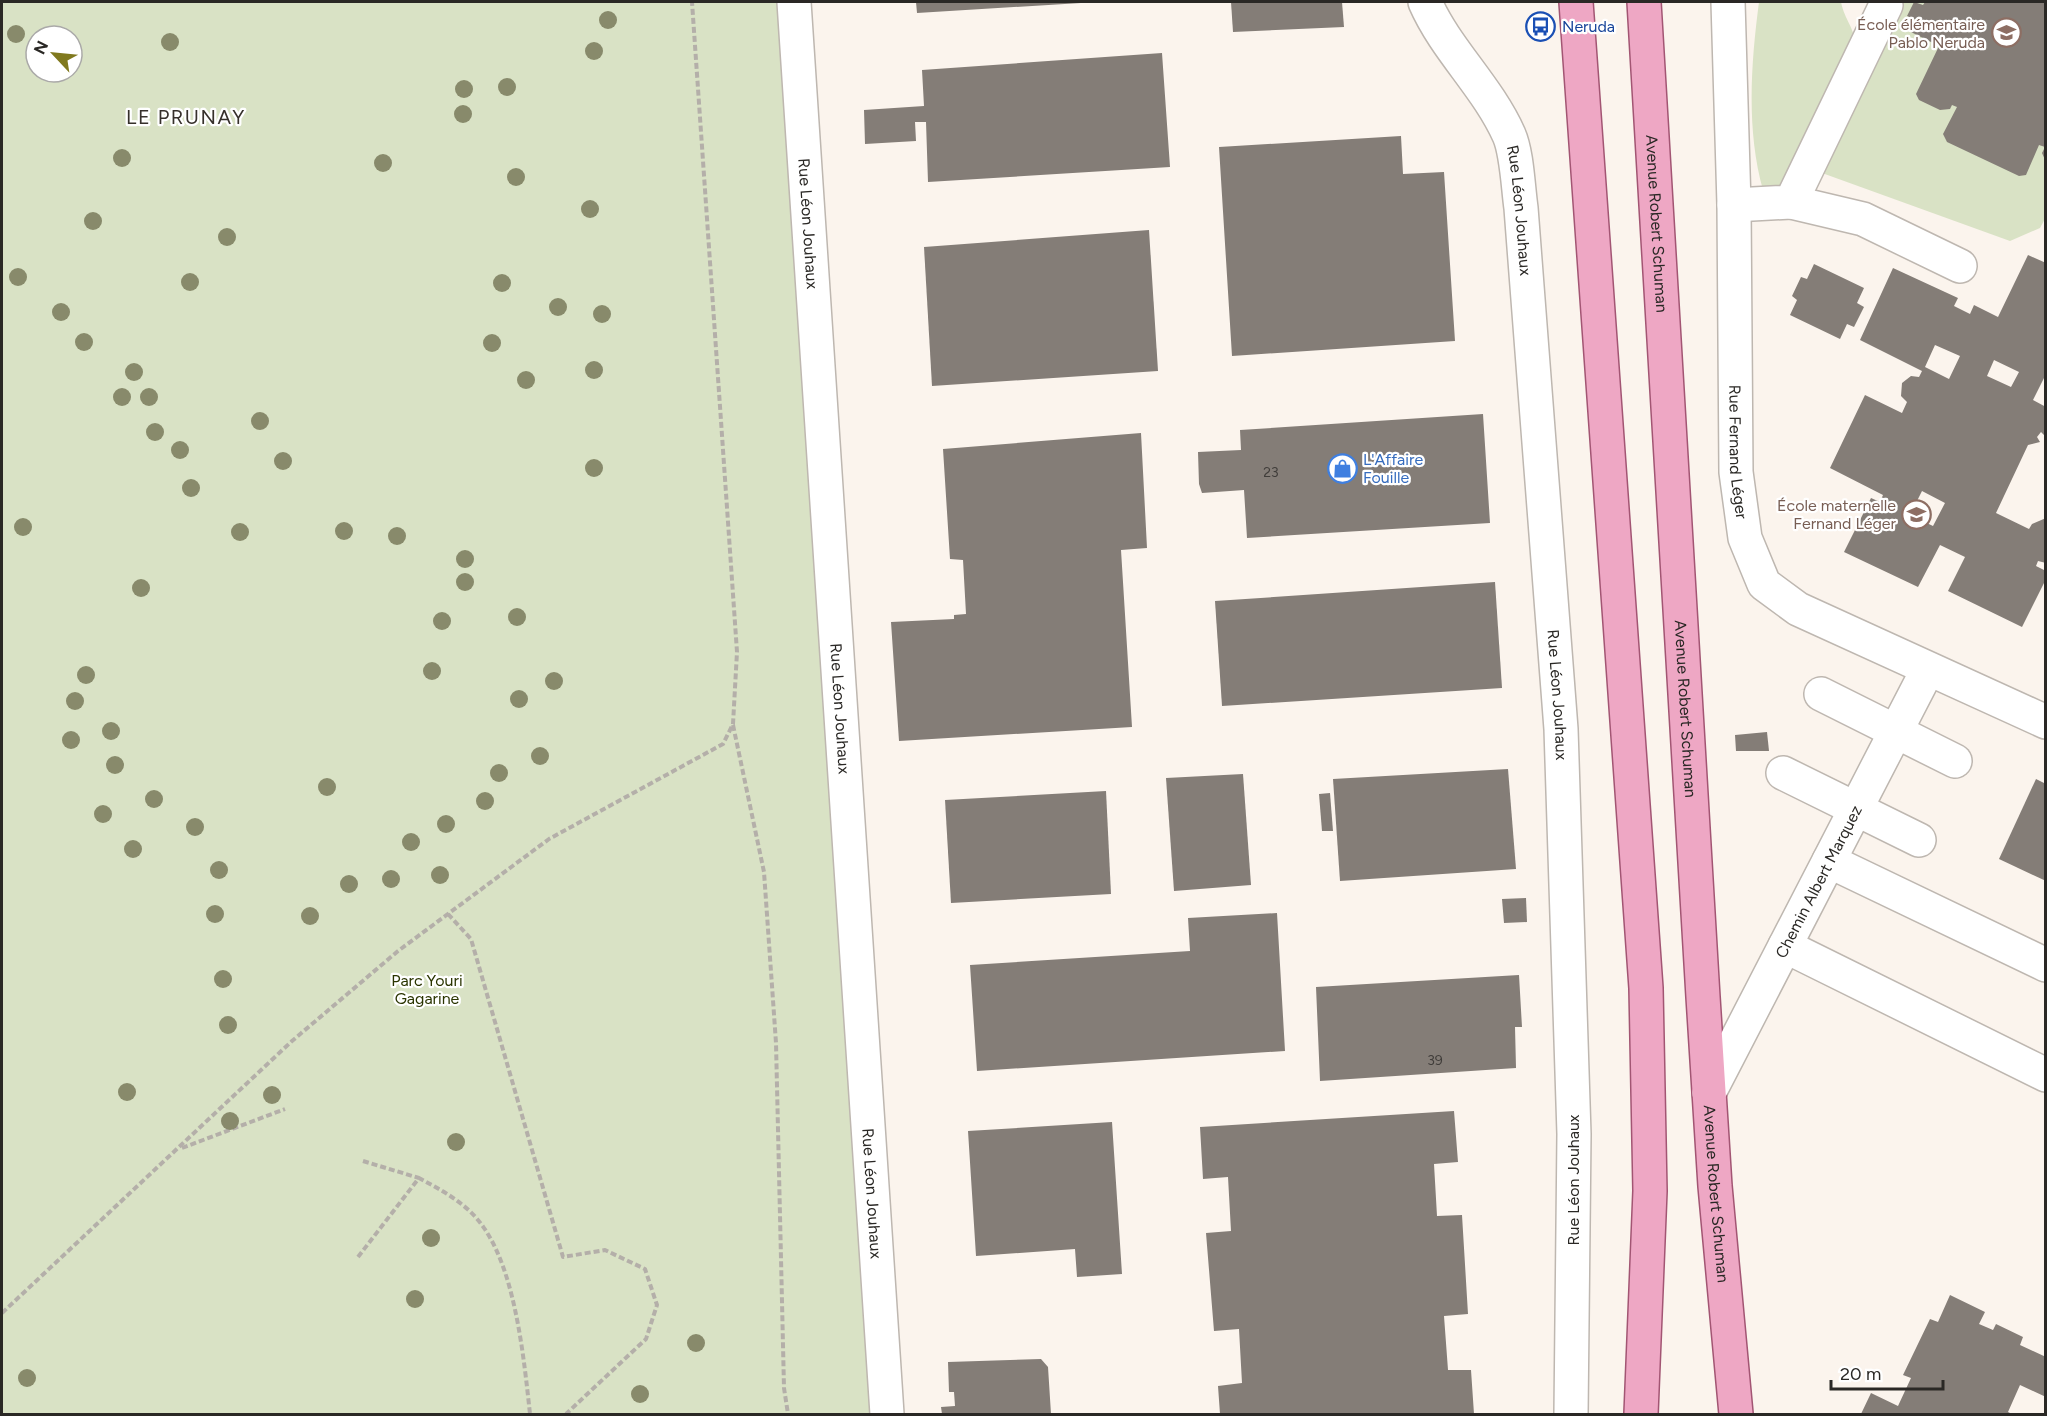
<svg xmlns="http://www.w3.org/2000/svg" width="2047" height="1416" viewBox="0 0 2047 1416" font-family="Figtree,sans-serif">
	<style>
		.green { fill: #d9e2c5; fill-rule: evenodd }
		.building { fill: #847d77; fill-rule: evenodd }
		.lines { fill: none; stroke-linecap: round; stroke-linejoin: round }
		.minor-casing { stroke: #beb7b0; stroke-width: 36 }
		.major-casing { stroke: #a25573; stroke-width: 36 }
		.path { stroke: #b4afa9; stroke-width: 4; stroke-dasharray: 6 3; stroke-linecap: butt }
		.minor { stroke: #fff; stroke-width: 33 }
		.major { stroke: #eea7c4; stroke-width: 33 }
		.tree { fill: #888a6b }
		.labels { text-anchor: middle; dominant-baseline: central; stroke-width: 4.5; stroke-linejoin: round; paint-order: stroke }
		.number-label { font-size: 14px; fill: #403d3a }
		.education-label { font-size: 16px; fill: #785e54; stroke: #fff; text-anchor: end }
		.transit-label { font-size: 16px; fill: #164399; stroke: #fff; text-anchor: start }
		.street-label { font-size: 16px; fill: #2a2825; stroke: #fff }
		.shop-label { font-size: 16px; fill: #366cbe; stroke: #fff; text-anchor: start }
		.park-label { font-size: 16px; fill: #2a3400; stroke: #fff }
		.quarter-label { font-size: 20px; letter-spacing: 1.5px; fill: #36302b; stroke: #fff }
	</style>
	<rect width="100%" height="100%" fill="#fbf4ed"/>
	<g class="green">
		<path d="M2,2H777L870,1208L878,1414H2ZM36,36H72V72H36Z"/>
		<path d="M1759,2H1841C1845,21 1854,26 1856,47L1785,186L1763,190C1746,130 1751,63 1759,2Z"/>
		<path d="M1896,2H2045L2046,217L2040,228L2010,241L1822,173Z"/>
	</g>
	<g class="building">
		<path d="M916,2H1080L1081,3L917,13Z"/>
		<path d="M1231,2H1342L1344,27L1233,32Z"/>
		<path d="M1914,2L1923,5L1925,2H2046V162L2042,153L2045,147L2039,145L2026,175L2019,176L1947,142L1943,134L1957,107L1952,105L1950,109L1940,110L1919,100L1916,94L1939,46L1911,32L1916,20L1907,16Z"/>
		<path d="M1162,53L1170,167L928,182L926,122H915L916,141L865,144L864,110L924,106L922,70Z"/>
		<path d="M1401,136L1403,174L1444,172L1455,341L1232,356L1219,147Z"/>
		<path d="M1149,230L1158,371L932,386L924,247Z"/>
		<path d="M2028,255L2046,263V374L2033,400L2046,407V437L2041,432L2037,437L2040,442L2028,445L1996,513L2029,529L2032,524L2046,518V563L2038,561L2036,566L2046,571V579L2022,627L1948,591L1965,557L1940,545L1918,587L1844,552L1871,498L1880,502L1883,495L1830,468L1865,395L1902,413L1907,402L1901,396L1902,383L1911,376L1919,377L1922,371L1860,340L1893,268L1958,298L1954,306L1970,314L1974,305L1998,317ZM1935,345L1960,356L1949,379L1925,367ZM1994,360L2019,372L2011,387L1987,376ZM1922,491L1945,503L1933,526L1910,515Z"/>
		<path d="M1814,264L1864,288L1857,303L1864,307L1854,327L1847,324L1840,339L1790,315L1797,300L1792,296L1801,277L1807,279Z"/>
		<path d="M1483,414L1490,523L1247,538L1244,490L1202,493L1199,484L1198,452L1241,450L1240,430Z"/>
		<path d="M1141,433L1147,548L1121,550L1132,727L899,741L891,622L954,619V615L966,614L963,560L950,559L943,449Z"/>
		<path d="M1495,582L1502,688L1222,706L1215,601Z"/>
		<path d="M1767,732L1769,751H1736L1735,735Z"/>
		<path d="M1508,769L1516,869L1340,881L1333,779Z"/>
		<path d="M1243,774L1251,885L1174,891L1166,778Z"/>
		<path d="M2036,779L2046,784V881L1999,859Z"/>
		<path d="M1106,791L1111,894L951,903L945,800Z"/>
		<path d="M1330,793L1333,831H1322L1319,794Z"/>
		<path d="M1526,898L1527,922L1504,923L1502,899Z"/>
		<path d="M1277,913L1285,1051L977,1071L970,965L1190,951L1188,918Z"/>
		<path d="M1519,975L1522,1027H1515L1516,1068L1320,1081L1316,987Z"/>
		<path d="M1454,1111L1458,1162L1434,1164L1437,1216L1462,1215L1468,1314L1444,1316L1448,1370H1471L1474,1414H1220L1218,1386L1242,1383L1239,1329L1214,1331L1206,1233L1231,1231L1228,1177L1203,1179L1200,1127Z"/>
		<path d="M1112,1122L1122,1274L1077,1277L1075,1249L976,1256L968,1131Z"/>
		<path d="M1950,1295L1985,1312L1979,1324L1993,1330L1996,1324L2023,1337L2020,1345L2046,1357V1397L2020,1385L2008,1412L2012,1414H1861L1871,1393L1898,1406L1911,1378L1903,1375L1930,1319L1938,1322Z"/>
		<path d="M1041,1359L1048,1367L1051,1414H942L941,1407L955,1406L954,1392H949L948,1362Z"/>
	</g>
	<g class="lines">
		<defs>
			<g id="minor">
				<path id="s1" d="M794,2L887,1414"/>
				<path id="s2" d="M1425,2C1446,50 1487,86 1509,135C1517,153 1518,187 1521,208L1561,729L1574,1134L1571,1414"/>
				<path id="s3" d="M1728,2L1734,205L1736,472L1745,538L1764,584L1798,609L2046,722"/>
				<path d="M1791,202L1863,219L1960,266"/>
				<path d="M1734,205L1791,202L1886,5"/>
				<path d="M1821,694L1955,761"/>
				<path d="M1783,773L1919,840"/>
				<path d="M1829,861L2046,965"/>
				<path d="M1785,946L2046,1075"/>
				<path id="s4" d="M1709,1093L1928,669"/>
			</g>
			<g id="major">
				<path d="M1576,2L1646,988L1650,1191L1641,1414"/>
				<path id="s5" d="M1644,2L1703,997L1715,1186L1736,1414"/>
			</g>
		</defs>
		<use href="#minor" class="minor-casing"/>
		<use href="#major" class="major-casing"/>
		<g class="path">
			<path d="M733,725L764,872L776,1043L784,1388L788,1414"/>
			<path d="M448,914L471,939L563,1257L605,1250L645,1269L657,1305L646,1339L566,1414"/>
			<path d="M182,1148L285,1109"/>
			<path d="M363,1161L419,1178"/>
			<path d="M358,1257L419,1178C443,1191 468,1204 484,1228C516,1274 524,1360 530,1414"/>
			<path d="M2,1313L292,1041L398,951L549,839L723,744L733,724L737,652L692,2"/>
		</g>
		<use href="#minor" class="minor"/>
		<use href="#major" class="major"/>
	</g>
	<g class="tree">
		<circle cx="608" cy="20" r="9"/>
		<circle cx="16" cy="34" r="9"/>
		<circle cx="170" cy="42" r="9"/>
		<circle cx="594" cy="51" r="9"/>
		<circle cx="507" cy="87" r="9"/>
		<circle cx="464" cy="89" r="9"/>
		<circle cx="463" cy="114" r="9"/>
		<circle cx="122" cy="158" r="9"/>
		<circle cx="383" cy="163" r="9"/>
		<circle cx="516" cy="177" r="9"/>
		<circle cx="590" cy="209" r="9"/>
		<circle cx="93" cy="221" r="9"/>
		<circle cx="227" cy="237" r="9"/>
		<circle cx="18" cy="277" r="9"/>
		<circle cx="190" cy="282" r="9"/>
		<circle cx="502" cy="283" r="9"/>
		<circle cx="558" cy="307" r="9"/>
		<circle cx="61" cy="312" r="9"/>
		<circle cx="602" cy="314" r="9"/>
		<circle cx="84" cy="342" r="9"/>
		<circle cx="492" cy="343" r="9"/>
		<circle cx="594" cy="370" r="9"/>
		<circle cx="134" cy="372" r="9"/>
		<circle cx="526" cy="380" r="9"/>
		<circle cx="122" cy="397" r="9"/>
		<circle cx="149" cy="397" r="9"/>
		<circle cx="260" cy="421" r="9"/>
		<circle cx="155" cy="432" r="9"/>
		<circle cx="180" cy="450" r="9"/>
		<circle cx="283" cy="461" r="9"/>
		<circle cx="594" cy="468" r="9"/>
		<circle cx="191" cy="488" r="9"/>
		<circle cx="23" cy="527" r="9"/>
		<circle cx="344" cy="531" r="9"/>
		<circle cx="240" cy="532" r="9"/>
		<circle cx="397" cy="536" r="9"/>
		<circle cx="465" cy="559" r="9"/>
		<circle cx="465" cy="582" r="9"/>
		<circle cx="141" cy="588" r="9"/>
		<circle cx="517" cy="617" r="9"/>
		<circle cx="442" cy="621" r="9"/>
		<circle cx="432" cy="671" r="9"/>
		<circle cx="86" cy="675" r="9"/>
		<circle cx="554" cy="681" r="9"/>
		<circle cx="519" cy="699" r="9"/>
		<circle cx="75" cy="701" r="9"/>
		<circle cx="111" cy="731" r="9"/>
		<circle cx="71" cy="740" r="9"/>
		<circle cx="540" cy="756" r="9"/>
		<circle cx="115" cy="765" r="9"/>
		<circle cx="499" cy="773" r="9"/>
		<circle cx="327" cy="787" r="9"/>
		<circle cx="154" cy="799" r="9"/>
		<circle cx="485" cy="801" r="9"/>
		<circle cx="103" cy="814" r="9"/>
		<circle cx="446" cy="824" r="9"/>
		<circle cx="195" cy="827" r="9"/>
		<circle cx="411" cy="842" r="9"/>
		<circle cx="133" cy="849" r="9"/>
		<circle cx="219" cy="870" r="9"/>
		<circle cx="440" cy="875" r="9"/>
		<circle cx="391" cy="879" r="9"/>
		<circle cx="349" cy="884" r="9"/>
		<circle cx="215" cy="914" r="9"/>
		<circle cx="310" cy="916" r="9"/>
		<circle cx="223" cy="979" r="9"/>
		<circle cx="228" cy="1025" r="9"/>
		<circle cx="127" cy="1092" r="9"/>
		<circle cx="272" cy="1095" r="9"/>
		<circle cx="230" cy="1121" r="9"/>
		<circle cx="456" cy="1142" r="9"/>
		<circle cx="431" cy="1238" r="9"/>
		<circle cx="415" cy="1299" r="9"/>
		<circle cx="696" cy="1343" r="9"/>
		<circle cx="27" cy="1378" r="9"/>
		<circle cx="640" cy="1394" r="9"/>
	</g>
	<defs>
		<symbol id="bus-ring" viewBox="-11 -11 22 22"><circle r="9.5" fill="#fff" stroke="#1a4fb4" stroke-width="1.5"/><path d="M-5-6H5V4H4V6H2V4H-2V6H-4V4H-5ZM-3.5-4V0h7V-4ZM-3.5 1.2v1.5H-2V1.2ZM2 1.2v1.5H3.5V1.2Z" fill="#1a4fb4"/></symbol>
		<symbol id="school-ring" viewBox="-11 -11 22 22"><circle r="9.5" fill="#fff" stroke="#8d6e63" stroke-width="1.5"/><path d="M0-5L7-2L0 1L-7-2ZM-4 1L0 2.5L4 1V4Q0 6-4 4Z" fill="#8d6e63"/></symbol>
		<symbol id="shop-ring" viewBox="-11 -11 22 22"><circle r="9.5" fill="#fff" stroke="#3f7fe0" stroke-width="1.5"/><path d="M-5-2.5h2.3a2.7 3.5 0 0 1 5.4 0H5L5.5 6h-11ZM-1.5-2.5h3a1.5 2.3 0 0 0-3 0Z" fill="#3f7fe0"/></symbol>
	</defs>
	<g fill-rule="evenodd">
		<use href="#bus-ring" x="1524" y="10" width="33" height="33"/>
		<use href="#school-ring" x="1990" y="16" width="33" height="33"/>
		<use href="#shop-ring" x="1326" y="452" width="33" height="33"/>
		<use href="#school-ring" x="1900" y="498" width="33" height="33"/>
	</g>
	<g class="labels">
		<g class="number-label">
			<text x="1271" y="472">23</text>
			<text x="1435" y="1060">39</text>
		</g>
		<g class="education-label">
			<text x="1985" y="24">École élémentaire<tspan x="1985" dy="18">Pablo Neruda</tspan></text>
			<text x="1896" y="505">École maternelle<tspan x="1896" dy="18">Fernand Léger</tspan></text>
		</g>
		<g class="transit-label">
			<text x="1562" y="26">Neruda</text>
		</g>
		<g class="street-label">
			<text stroke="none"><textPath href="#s2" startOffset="234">Rue Léon Jouhaux</textPath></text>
			<text stroke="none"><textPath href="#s1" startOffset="222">Rue Léon Jouhaux</textPath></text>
			<text stroke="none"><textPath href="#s5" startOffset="222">Avenue Robert Schuman</textPath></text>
			<text stroke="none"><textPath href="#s3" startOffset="450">Rue Fernand Léger</textPath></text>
			<text stroke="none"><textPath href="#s2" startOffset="720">Rue Léon Jouhaux</textPath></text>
			<text stroke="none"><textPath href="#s1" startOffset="708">Rue Léon Jouhaux</textPath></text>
			<text stroke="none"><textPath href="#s5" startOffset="708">Avenue Robert Schuman</textPath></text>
			<text stroke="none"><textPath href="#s4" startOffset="238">Chemin Albert Marquez</textPath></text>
			<text transform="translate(1573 1180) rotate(-90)">Rue Léon Jouhaux</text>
			<text stroke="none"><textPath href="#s1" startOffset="1194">Rue Léon Jouhaux</textPath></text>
			<text stroke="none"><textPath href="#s5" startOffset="1194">Avenue Robert Schuman</textPath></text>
		</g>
		<g class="shop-label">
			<text x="1363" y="459">L'Affaire<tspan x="1363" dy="18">Fouille</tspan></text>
		</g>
		<g class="park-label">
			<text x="427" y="980">Parc Youri<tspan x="427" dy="18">Gagarine</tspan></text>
		</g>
		<g class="quarter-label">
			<text x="186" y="117">LE PRUNAY</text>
		</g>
	</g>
	<rect width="2047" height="1416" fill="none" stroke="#2a2825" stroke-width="6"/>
	<g transform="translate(54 54) rotate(296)"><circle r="28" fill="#ffffff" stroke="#aaa9a8" stroke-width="1.5"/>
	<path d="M0-4.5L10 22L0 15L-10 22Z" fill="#80791e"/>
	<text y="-9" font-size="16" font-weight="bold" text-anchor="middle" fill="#2a2825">N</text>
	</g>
	<path d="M1831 1380v9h112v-9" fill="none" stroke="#2a2825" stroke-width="3"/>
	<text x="1840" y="1380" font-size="18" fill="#2a2825" stroke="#ffffff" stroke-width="4.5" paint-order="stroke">20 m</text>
</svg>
